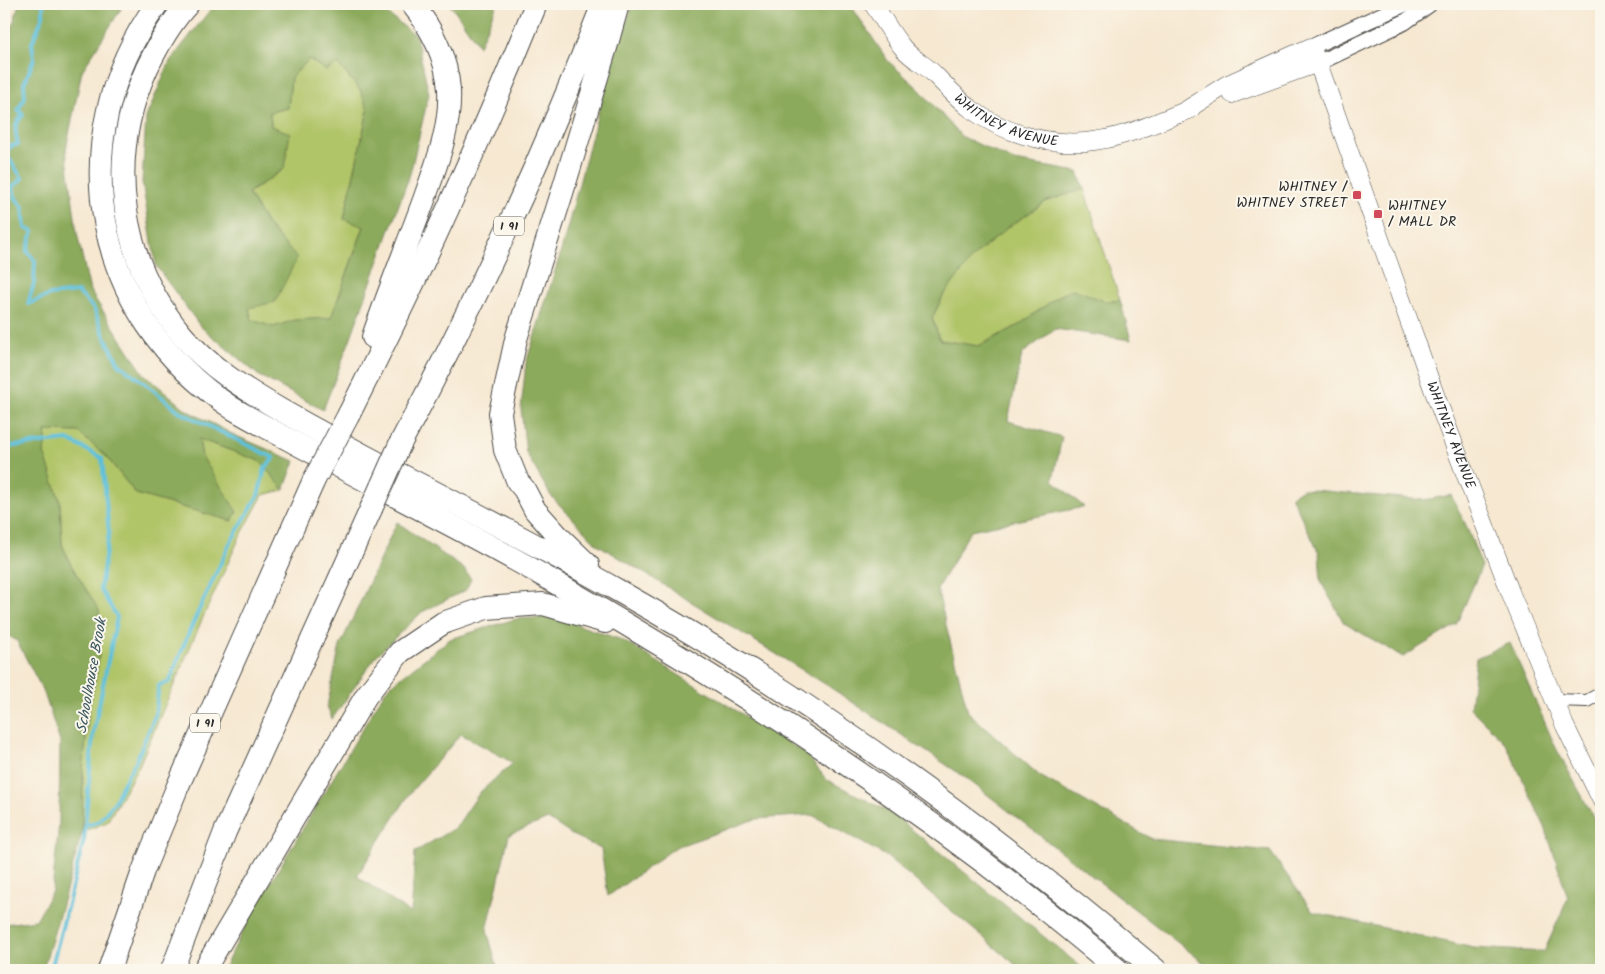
<svg xmlns="http://www.w3.org/2000/svg" width="1605" height="974" viewBox="0 0 1605 974" font-family="Kalam,sans-serif">
	<style>
		.green { fill: #b0c467; stroke: #6e7849 }
		.forest { fill: #8caa5c; stroke: #5c6a44; fill-rule: evenodd }
		.lines { fill: none; stroke-linecap: round; stroke-linejoin: round }
		.stream { stroke: #5cbfda; stroke-width: 4 }
		.minor-casing { stroke: #494744; stroke-width: 14 }
		.tertiary-casing { stroke: #494744; stroke-width: 17 }
		.secondary-casing { stroke: #494744; stroke-width: 19 }
		.motorway-casing { stroke: #494744; stroke-width: 24 }
		.minor { stroke: #fff; stroke-width: 12 }
		.tertiary { stroke: #fff; stroke-width: 15 }
		.secondary { stroke: #fff; stroke-width: 18 }
		.motorway { stroke: #fff; stroke-width: 22 }
		.motorway-bridge-casing { stroke: #494744; stroke-width: 24; stroke-linecap: butt }
		.motorway-bridge { stroke: #fff; stroke-width: 22 }
		.poi-dot { fill: #d1495b; stroke: #fbf7ec; stroke-width: 2 }
		.labels { text-anchor: middle; dominant-baseline: central; stroke-width: 4; stroke-linejoin: round; paint-order: stroke }
		.shield { fill: #fbf7ec; stroke: #696865; stroke-width: 1 }
		.shield-label { font-size: 12px; font-weight: bold; fill: #2b2b2b }
		.street-label { font-size: 14px; fill: #2b2b2b; stroke: #fbf7ec }
		.poi-label { font-size: 14px; fill: #2b2b2b; stroke: #fbf7ec; text-anchor: end }
		.water-label { font-size: 15px; font-style: italic; fill: #3a5760; stroke: #fbf7ec }
	</style>
	<rect width="100%" height="100%" fill="#fbf7ec"/>
	<filter id="ink" filterUnits="userSpaceOnUse"><feTurbulence type="fractalNoise" baseFrequency=".02" numOctaves="2"/><feDisplacementMap in="SourceGraphic" scale="10" xChannelSelector="R" yChannelSelector="G"/><feConvolveMatrix kernelMatrix="1 2 1 2 8 2 1 2 1" color-interpolation-filters="sRGB"/></filter>
	<filter id="wash" filterUnits="userSpaceOnUse"><feTurbulence type="fractalNoise" baseFrequency=".0096" numOctaves="4" result="noise"/><feDisplacementMap in="SourceGraphic" scale="20" xChannelSelector="R" yChannelSelector="G"/><feGaussianBlur stdDeviation="1.12" result="paint"/><feColorMatrix in="noise" values="0 0 0 0 0 0 0 0 0 0 0 0 0 0 0 0 0 1.4 0 .05"/><feComposite in="paint" operator="in"/></filter>
	<g filter="url(#wash)">
		<rect width="100%" height="100%" fill="#f6e8d1"/>
		<g class="green">
			<path d="M309,59L338,64L360,90L368,110L344,219L364,226L331,318L296,320L273,327L252,320L249,308L297,258L268,226L248,193L284,169L271,126L270,112L288,108L291,78Z"/>
			<path d="M1084,189L1120,300L1107,302L1073,289L1057,297L1019,325L978,346L940,340L932,318L943,296L974,256L1007,228L1047,201Z"/>
			<path d="M47,430L78,432L106,456L136,494L232,521L236,512L202,457L199,439L260,461L284,490L263,495L239,539L201,622L138,768L107,822L82,832L83,769L89,707L97,670L101,638L62,544L60,501L44,453Z"/>
		</g>
		<g class="forest">
			<path d="M19,4H124L82,71L66,149L77,233L90,291L144,374L188,411L234,435L295,461L284,490L260,461L199,439L202,457L237,512L232,521L136,494L106,456L78,432L47,431L44,453L60,501L62,544L71,565L99,610L101,638L97,670L89,707L83,769L82,832L60,912L43,970H4V924L36,920L52,891L59,823L60,742L44,693L17,641L4,633V54Z"/>
			<path d="M219,4H375L416,36L429,94L410,174L350,340L323,410L258,375L200,326L156,266L142,182L146,117L170,61L210,10ZM309,59L326,71L338,64L360,90L368,110L344,219L364,227L331,318L295,320L273,327L252,320L249,308L275,302L297,258L268,226L248,193L284,169L290,133L271,126L270,112L288,108L291,78Z"/>
			<path d="M448,4H497L479,46L456,12Z"/>
			<path d="M633,4H850L888,61L919,89L961,136L1014,161L1078,172L1084,189L1047,201L1007,228L974,256L943,296L932,318L940,340L979,346L1019,325L1057,297L1073,289L1107,302L1120,300L1131,340L1055,329L1022,354L1008,421L1062,437L1053,480L1084,507L971,530L937,589L968,712L1040,776L1152,839L1270,851L1313,912L1474,948L1544,952L1568,898L1545,827L1506,744L1470,708L1476,658L1510,643L1556,748L1601,831V970H1213L966,778L825,684L597,544L551,496L526,453L521,409L526,363L560,255L610,68Z"/>
			<path d="M1302,489L1424,500L1451,495L1465,523L1482,566L1456,625L1403,657L1344,623L1321,582L1319,553L1291,496Z"/>
			<path d="M397,522L464,569L471,579L466,590L422,612L377,655L332,719L327,706L340,646Z"/>
			<path d="M555,617L622,640L805,753L827,780L890,812L1085,970H1022L886,856L812,815L756,819L676,847L608,896L601,849L572,835L548,819L509,835L487,930L498,970H223L251,915L387,688L450,639L515,619ZM461,734L513,763L480,792L456,827L415,852L411,914L357,876L410,793Z"/>
		</g>
		<g class="lines">
			<g class="stream">
				<path d="M43,4V16L32,43L34,59L24,84L25,97L18,110L23,115C13,125 15,131 18,144L8,147V157L22,178L13,187L15,197L23,207L25,228L33,231L27,251L35,261L34,283L28,304L50,295L78,292L94,309L104,335L119,364L146,384L180,412L274,458L265,468L258,496L230,543L192,625L169,682L159,685L155,716L136,761L123,784L114,803L99,821L85,826"/>
				<path d="M4,447L68,440L102,458L109,533L100,589L117,617L93,734L84,839L68,904L51,970"/>
			</g>
		</g>
	</g>
	<g filter="url(#ink)">
		<g class="lines">
			<defs>
				<path id="minor" d="M1554,700L1587,701L1601,693"/>
				<g id="tertiary">
					<path d="M1311,47L1405,4"/>
					<path d="M1318,63L1405,22L1430,4"/>
				</g>
				<g id="secondary">
					<path id="s1" d="M873,4C883,18 892,35 903,48C912,59 926,65 935,75C947,87 958,99 971,109C1003,133 1046,145 1086,142C1123,139 1156,122 1191,109"/>
					<path d="M1232,94L1318,63"/>
					<path id="s2" d="M1180,114L1226,85L1311,47L1318,63L1433,389L1511,594L1565,726L1601,799"/>
				</g>
				<g id="motorway">
					<path d="M157,4C59,140 92,316 232,408C331,465 435,514 535,571C739,688 939,817 1118,970"/>
					<path d="M188,4C171,22 158,45 147,68C106,158 119,259 182,335C209,367 243,388 279,409C312,428 346,446 380,464C459,505 540,546 617,590C810,698 988,828 1156,970"/>
					<path d="M373,337C389,290 408,244 425,197C437,163 451,127 449,90C447,59 432,28 412,4"/>
					<path d="M349,414C417,280 480,143 536,4"/>
					<path d="M401,442C477,300 544,154 603,4"/>
					<path d="M588,565L560,538L535,510L524,489L518,482L505,450L500,413L516,339L562,193L607,44L618,4"/>
					<path d="M109,970L143,871L177,788L314,480"/>
					<path d="M172,970L225,832L371,509"/>
					<path d="M204,970L366,696L400,652L443,623L486,608L543,604L605,622"/>
				</g>
			</defs>
			<use href="#minor" class="minor-casing"/>
			<use href="#tertiary" class="tertiary-casing"/>
			<use href="#secondary" class="secondary-casing"/>
			<use href="#motorway" class="motorway-casing"/>
			<use href="#minor" class="minor"/>
			<use href="#tertiary" class="tertiary"/>
			<use href="#secondary" class="secondary"/>
			<use href="#motorway" class="motorway"/>
			<defs>
				<g id="motorway-bridge">
					<path d="M314,480L349,414"/>
					<path d="M371,509L401,442"/>
				</g>
			</defs>
			<use href="#motorway-bridge" class="motorway-bridge-casing"/>
			<use href="#motorway-bridge" class="motorway-bridge"/>
		</g>
	</g>
	<g class="poi-dot">
		<rect x="1352" y="190" width="10" height="10" rx="2.5"/>
		<rect x="1373" y="209" width="10" height="10" rx="2.5"/>
	</g>
	<g class="labels">
		<g class="shield">
			<rect x="494" y="216.5" width="30" height="19" rx="4"/>
			<rect x="190" y="713.5" width="30" height="19" rx="4"/>
		</g>
		<g class="shield-label">
			<text x="509" y="226">I 91</text>
			<text x="205" y="723">I 91</text>
		</g>
		<g class="street-label">
			<text stroke="none"><textPath href="#s1" startOffset="182">WHITNEY AVENUE</textPath></text>
			<text stroke="none"><textPath href="#s2" startOffset="560">WHITNEY AVENUE</textPath></text>
		</g>
		<g class="poi-label">
			<text x="1347" y="187">WHITNEY /<tspan x="1347" dy="16">WHITNEY STREET</tspan></text>
			<text x="1388" y="206" text-anchor="start">WHITNEY<tspan x="1388" dy="16">/ MALL DR</tspan></text>
		</g>
		<g class="water-label">
			<text transform="translate(92 676) rotate(-80)">Schoolhouse Brook</text>
		</g>
	</g>
	<rect width="1605" height="974" fill="none" stroke="#fbf7ec" stroke-width="20"/>
</svg>
